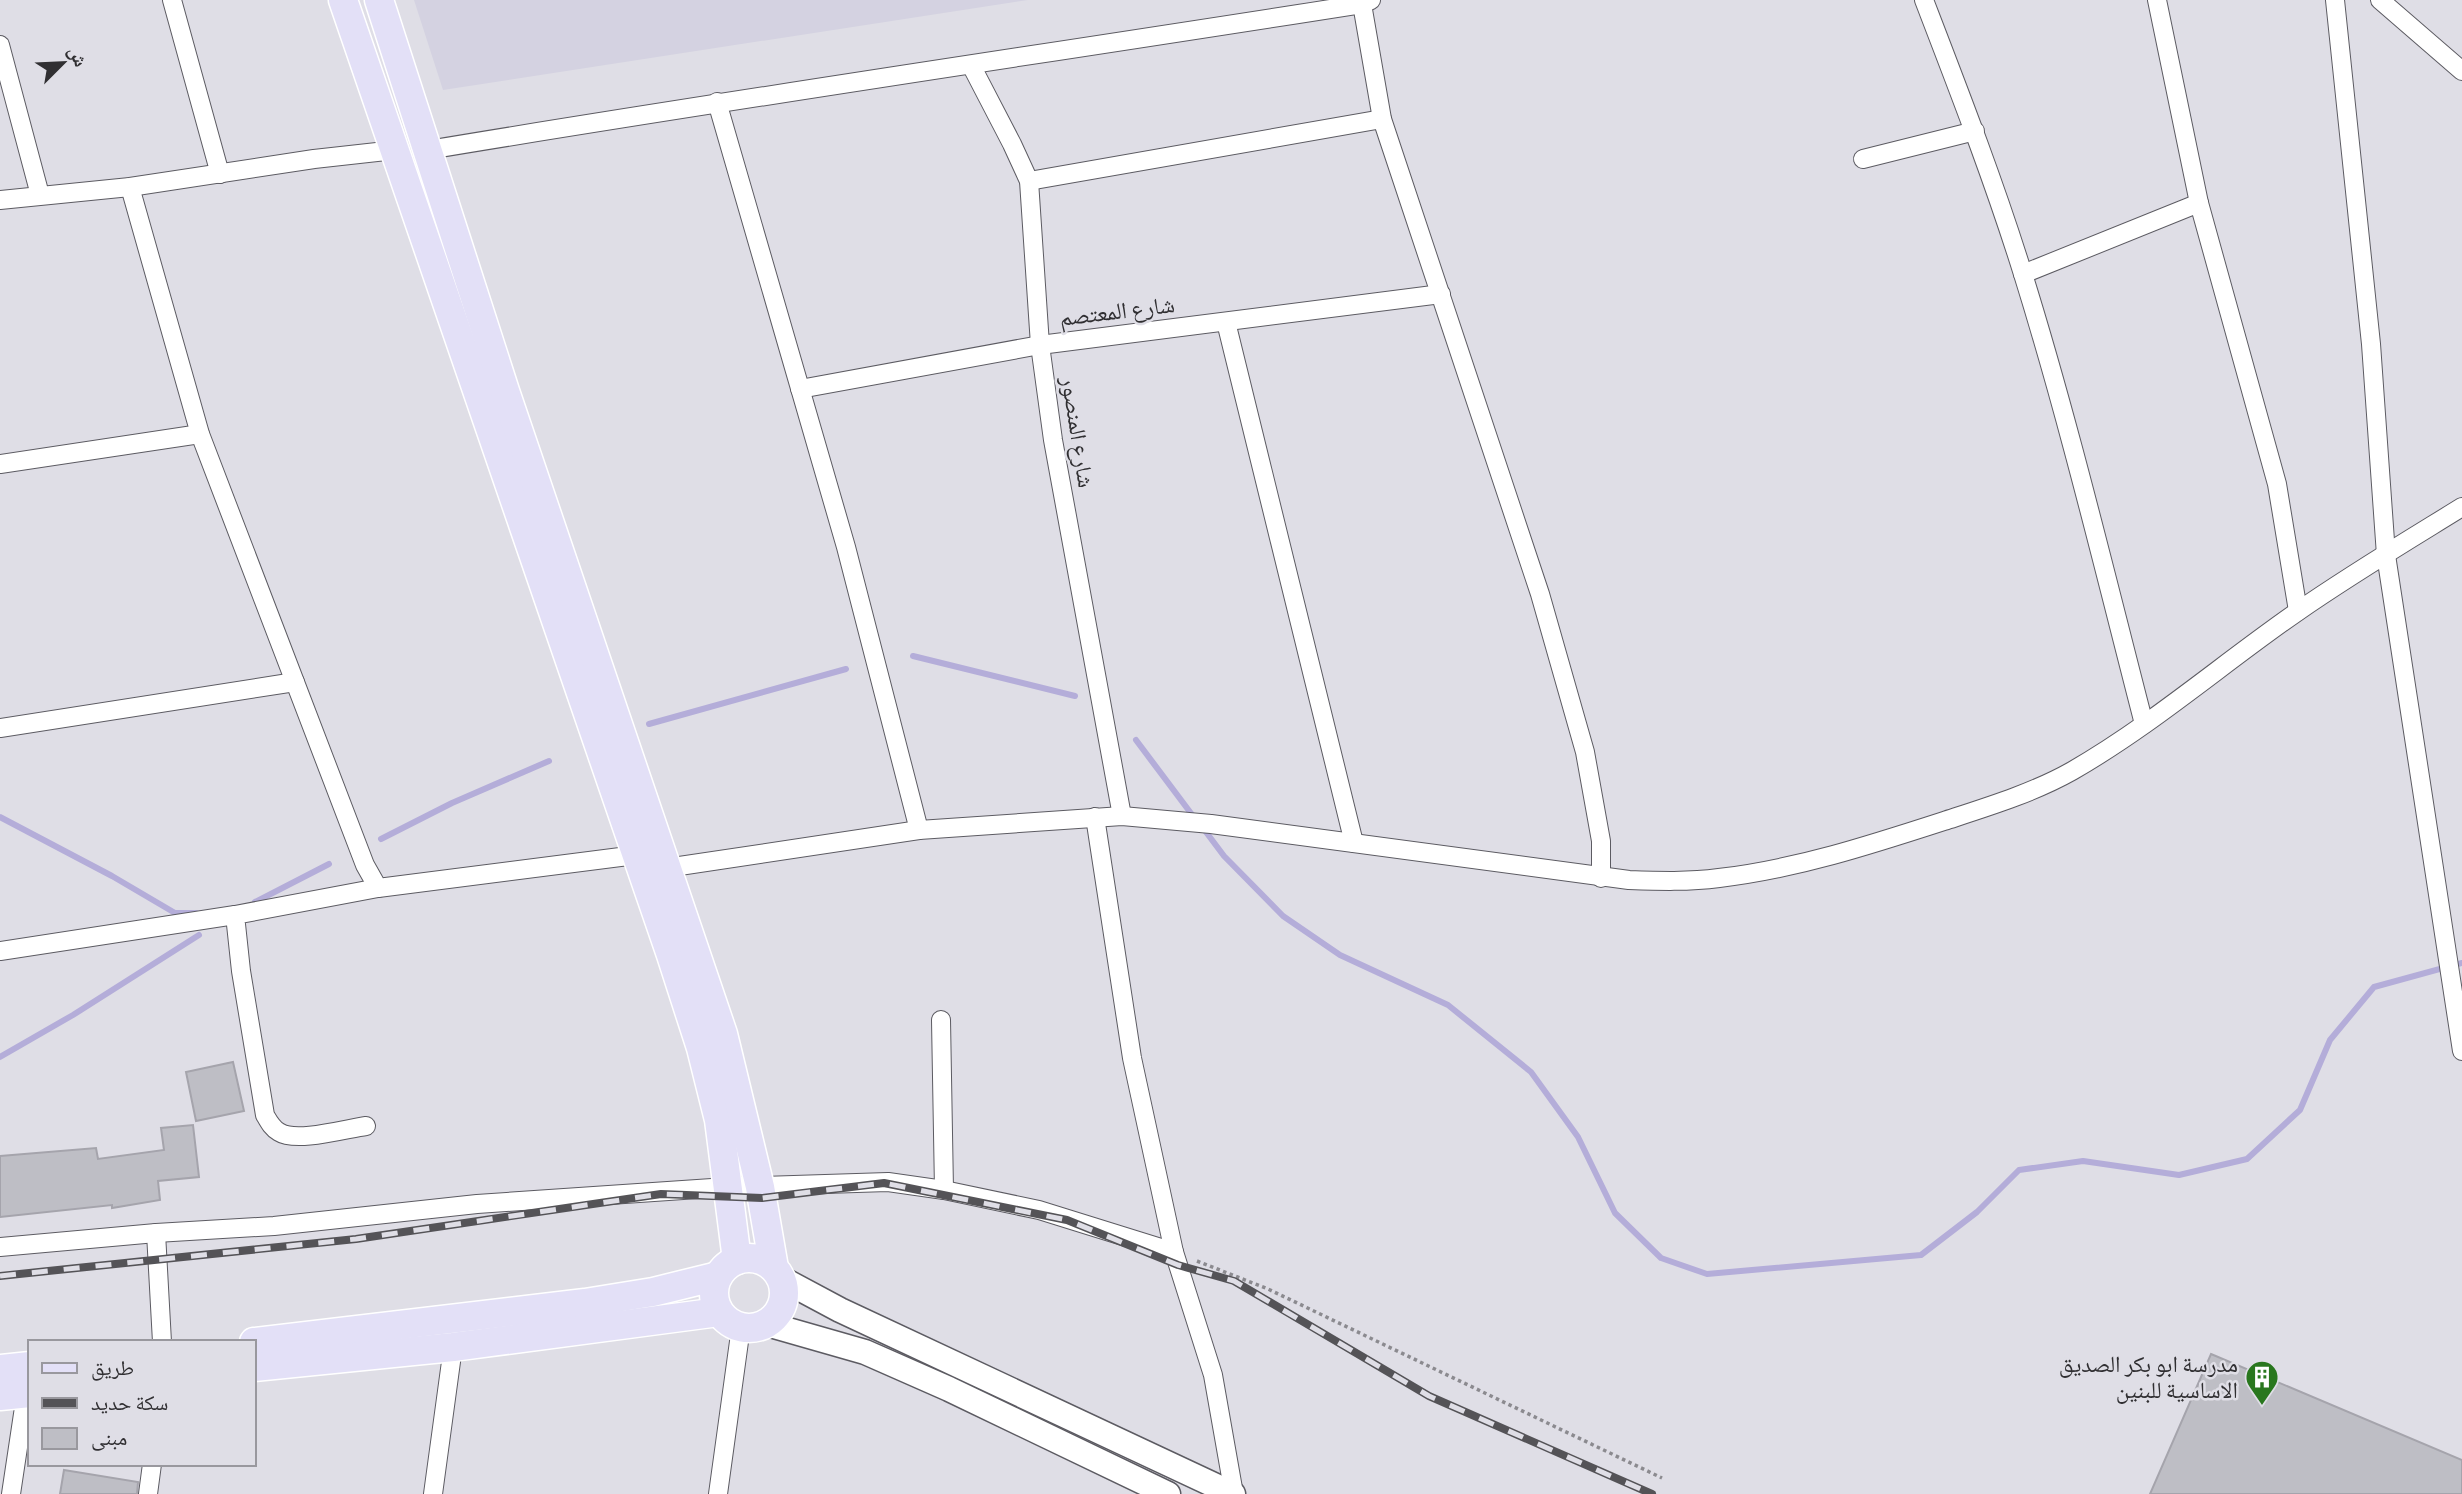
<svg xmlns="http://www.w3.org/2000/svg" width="2462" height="1494" viewBox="0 0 2462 1494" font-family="'Crimson Pro','Noto Naskh Arabic',serif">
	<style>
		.built { fill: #d4d2e1 }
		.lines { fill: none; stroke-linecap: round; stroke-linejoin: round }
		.stream { stroke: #b4add9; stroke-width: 6 }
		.building { fill: #bebec5; stroke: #a5a4ac; stroke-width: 2 }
		.minor-casing { stroke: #5c5b62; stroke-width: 20 }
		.secondary-casing { stroke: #5c5b62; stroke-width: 27 }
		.primary-casing { stroke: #fff; stroke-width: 31 }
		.path { stroke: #8b8a8f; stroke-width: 3.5; stroke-dasharray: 3.5 3.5; stroke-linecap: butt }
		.minor { stroke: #fff; stroke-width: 18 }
		.secondary { stroke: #fff; stroke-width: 24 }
		.primary { stroke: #e3e0f7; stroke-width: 28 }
		.rail-casing { stroke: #545357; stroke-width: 8 }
		.rail { stroke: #dfdee6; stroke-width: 5; stroke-dasharray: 16; stroke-linecap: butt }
		.labels { text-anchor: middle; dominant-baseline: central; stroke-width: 5; stroke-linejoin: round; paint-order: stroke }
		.street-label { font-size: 23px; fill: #302f32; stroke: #dfdee6 }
		.poi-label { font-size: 23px; fill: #302f32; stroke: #dfdee6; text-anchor: end }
	</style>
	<rect width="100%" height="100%" fill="#dfdee6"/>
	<path class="built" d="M414,0H1028L443,90Z"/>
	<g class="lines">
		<g class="stream">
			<path d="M913,656L1075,696"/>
			<path d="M649,724L846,669"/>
			<path d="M1136,740L1196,820"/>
			<path d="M0,817L112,876L175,913H196"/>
			<path d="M1203,828L1224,856L1283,916L1340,955L1448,1005L1531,1072L1578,1137L1615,1213L1661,1258L1707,1274L1921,1255L1977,1212L2019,1170L2083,1161L2179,1175L2247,1159L2300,1110L2330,1040L2374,987L2462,963"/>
			<path d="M381,839L452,803L549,761"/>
			<path d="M255,902L329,864"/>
			<path d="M0,1057L73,1015L199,935"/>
		</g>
	</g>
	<g class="building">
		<path d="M233,1062L244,1111L196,1121L186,1072Z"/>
		<path d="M193,1125L199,1177L158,1181L160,1200L112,1208V1205L0,1217V1156L96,1148L98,1159L164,1150L161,1128Z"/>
		<path d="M2211,1354L2462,1460V1494H2150Z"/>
		<path d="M64,1470L138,1482L137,1494H60Z"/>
	</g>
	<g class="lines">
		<defs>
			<g id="minor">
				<path d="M172,0L220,174"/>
				<path d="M1924,0C1959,91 1994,181 2023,274C2069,422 2105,573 2144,724"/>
				<path d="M2157,0L2199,203L2277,484L2298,611"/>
				<path d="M2335,0L2371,344L2386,555L2462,1051"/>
				<path d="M2380,0L2462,71"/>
				<path d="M1362,4L1382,119L1540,594L1585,752L1601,841V878"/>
				<path d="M0,45L40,195"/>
				<path d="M971,65L1012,144L1029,181L1040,345L1053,440L1122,816"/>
				<path d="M717,102L846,547L919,830"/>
				<path d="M428,150C739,98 1051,53 1362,4L1371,0"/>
				<path d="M1863,159L1975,131"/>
				<path d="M1029,181L1382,119"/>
				<path d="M130,187L200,434L365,865L378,888L636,855"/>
				<path d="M0,200L130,187L314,159L395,150"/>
				<path d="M2023,274L2199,203"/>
				<path d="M1226,322L1354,843"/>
				<path d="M800,389L1040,345L1441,294"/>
				<path d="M0,464L200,434"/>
				<path d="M0,728L295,682"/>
				<path d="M1095,817L1132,1058L1174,1252L1213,1375L1234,1494"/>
				<path d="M666,868L919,830L1122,816L1211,824L1629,880C1659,881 1689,882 1719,878C1796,869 1870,845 1944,821C1987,807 2033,793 2072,771C2152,725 2222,664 2297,612C2350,575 2407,541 2462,507"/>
				<path d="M0,951L235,915"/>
				<path d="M941,1020L944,1190"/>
				<path d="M366,1126C345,1129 296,1143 279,1132C272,1128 269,1122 265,1115L241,971L235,915L378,888"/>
				<path d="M156,1233L162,1342"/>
				<path d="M0,1247L156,1233L274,1226L477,1204L727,1187L888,1182L944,1190L1039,1210L1174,1252"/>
				<path d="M11,1494L26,1394"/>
				<path d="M148,1494L152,1464"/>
				<path d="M433,1494L453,1347"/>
				<path d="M718,1494L741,1327"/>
			</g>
			<g id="secondary">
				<path d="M782,1279L840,1310L1233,1494"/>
				<path d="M767,1324L865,1352L949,1389L1168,1494"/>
			</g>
			<g id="primary">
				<path d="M343,0L671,955L701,1048L719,1120L737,1260"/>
				<path d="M379,0L505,391L723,1034L760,1187L774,1268"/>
				<circle cx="749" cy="1293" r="35"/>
				<path d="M254,1342L585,1303L653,1292L718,1276"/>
				<path d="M254,1367L453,1347L719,1312"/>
				<path d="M0,1369L30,1366"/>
				<path d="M0,1396L30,1393"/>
			</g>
		</defs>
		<use href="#minor" class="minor-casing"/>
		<use href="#secondary" class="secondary-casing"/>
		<use href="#primary" class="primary-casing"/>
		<path class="path" d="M1197,1261L1268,1289L1662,1478"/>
		<use href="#minor" class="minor"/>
		<use href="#secondary" class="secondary"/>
		<use href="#primary" class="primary"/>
		<defs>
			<path id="rail" d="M0,1276L356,1239L661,1194L762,1198L884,1183L1067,1220L1178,1265L1234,1281L1429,1396L1652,1494"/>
		</defs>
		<use href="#rail" class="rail-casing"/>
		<use href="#rail" class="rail"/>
	</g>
	<defs>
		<symbol id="building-pin" viewBox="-11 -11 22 30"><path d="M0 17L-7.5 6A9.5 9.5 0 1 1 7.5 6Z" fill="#29771e" stroke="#dfdee6"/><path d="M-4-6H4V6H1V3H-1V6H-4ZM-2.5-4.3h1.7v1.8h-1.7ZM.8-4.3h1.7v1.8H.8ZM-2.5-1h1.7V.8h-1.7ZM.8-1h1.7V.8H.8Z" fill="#fff"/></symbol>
	</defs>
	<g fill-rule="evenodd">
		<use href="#building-pin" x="2243" y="1358" width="38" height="52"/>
	</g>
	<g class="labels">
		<g class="street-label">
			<text transform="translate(1117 311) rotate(-7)">شارع المعتصم</text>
			<text transform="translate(1078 432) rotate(81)">شارع المنصور</text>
		</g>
		<g class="poi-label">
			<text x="2238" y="1364">مدرسة ابو بكر الصديق<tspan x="2238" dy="26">الاساسية للبنين</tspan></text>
		</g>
	</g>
	<rect x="28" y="1340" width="228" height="126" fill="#dfdee6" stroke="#99989e" stroke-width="2"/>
	<rect x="42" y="1363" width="35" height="10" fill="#e3e0f7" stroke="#99989e" stroke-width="2"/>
	<text x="91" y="1375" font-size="21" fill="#302f32">طريق</text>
	<rect x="42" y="1398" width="35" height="10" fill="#545357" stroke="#99989e" stroke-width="2"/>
	<text x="91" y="1410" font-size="21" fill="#302f32">سكة حديد</text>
	<rect x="42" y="1428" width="35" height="21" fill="#bebec5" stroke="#99989e" stroke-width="2"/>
	<text x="91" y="1445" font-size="21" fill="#302f32">مبنى</text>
	<g transform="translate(63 63) rotate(66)" stroke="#dfdee6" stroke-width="5" paint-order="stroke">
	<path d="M0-5L12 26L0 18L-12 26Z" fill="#302f32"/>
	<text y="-10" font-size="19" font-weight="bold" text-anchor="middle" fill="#302f32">ش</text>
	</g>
</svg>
